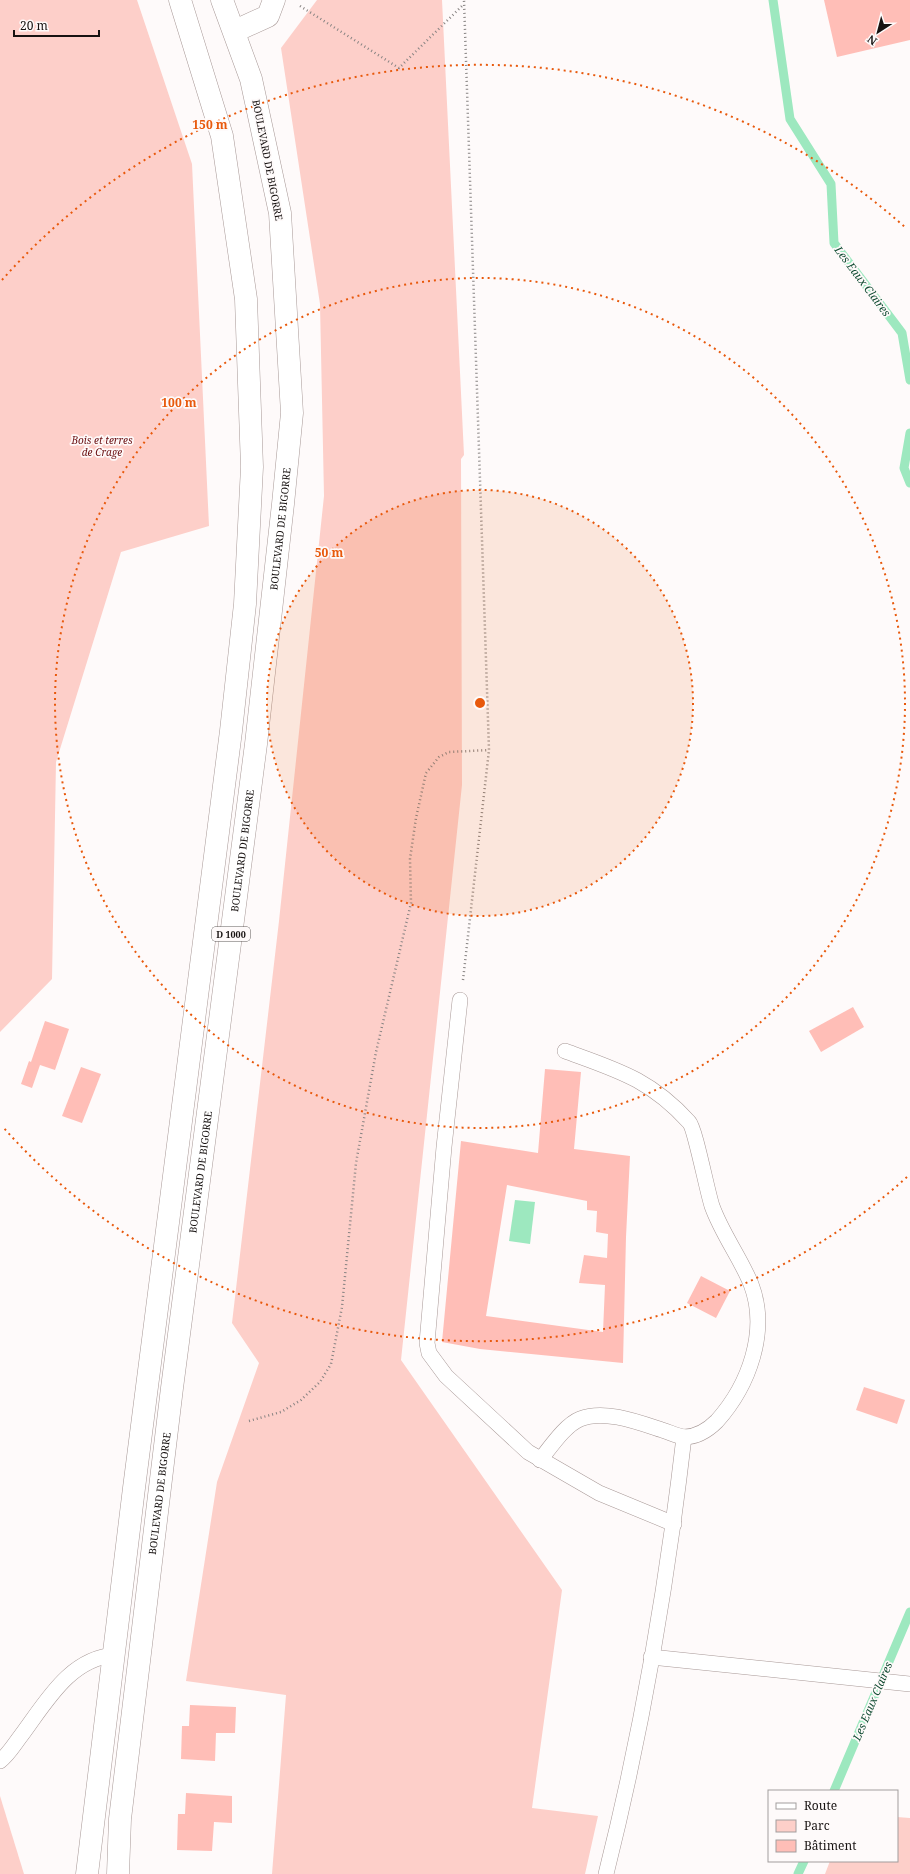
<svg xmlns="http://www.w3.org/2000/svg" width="910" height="1874" viewBox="0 0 910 1874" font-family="'Noto Serif',serif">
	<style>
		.green { fill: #fdcfc9 }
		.water { fill: #9de8bf }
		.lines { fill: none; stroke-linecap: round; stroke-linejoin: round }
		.stream { stroke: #9de8bf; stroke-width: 9 }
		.building { fill: #ffbeb7; fill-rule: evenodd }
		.lane-casing { stroke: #a89997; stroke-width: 16 }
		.street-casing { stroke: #a89997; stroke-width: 23 }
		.primary-casing { stroke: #a89997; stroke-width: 23 }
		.path { stroke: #878382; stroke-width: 2.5; stroke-dasharray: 1 3; stroke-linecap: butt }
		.lane { stroke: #fff; stroke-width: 15 }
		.street { stroke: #fff; stroke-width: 22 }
		.primary { stroke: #fff; stroke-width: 22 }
		.ring { fill: none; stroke: #e8590c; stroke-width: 2; stroke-dasharray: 2 4 }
		.labels { text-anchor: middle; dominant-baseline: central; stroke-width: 3.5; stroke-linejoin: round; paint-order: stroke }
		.shield { fill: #fefafa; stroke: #5c5857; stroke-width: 1 }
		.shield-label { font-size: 9px; font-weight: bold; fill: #171211 }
		.street-label { font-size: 10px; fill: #171211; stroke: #fefafa }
		.park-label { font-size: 10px; font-style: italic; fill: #690d0f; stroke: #fefafa }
		.water-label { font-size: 11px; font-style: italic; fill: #0e4a30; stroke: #fefafa }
		.centre { fill: #e8590c; stroke: #fefafa; stroke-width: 2 }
		.ring-label { font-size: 12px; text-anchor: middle; font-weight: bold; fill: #e8590c; stroke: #fefafa; stroke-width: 3.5; stroke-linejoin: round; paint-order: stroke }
	</style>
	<rect width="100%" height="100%" fill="#fefafa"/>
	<g class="green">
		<path d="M0,0H137L192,164L209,526L121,552L56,762L52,979L0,1032Z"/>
		<path d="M317,0H442L464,455L461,459L462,785L401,1360L562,1590L532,1808L598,1816L585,1874H272L286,1695L186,1681L217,1482L259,1363L232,1323L279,921L324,496L320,304L281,48Z"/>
		<path d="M0,1796L24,1874H0Z"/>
		<path d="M897,1817L910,1818V1874H825L830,1861H897Z"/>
	</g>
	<path class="water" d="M515,1200L535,1202L530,1244L509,1241Z"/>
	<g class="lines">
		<g class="stream">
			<path d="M773,0L790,119L831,184L834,243L902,333L910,380"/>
			<path d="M910,433L904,468L910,483"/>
			<path d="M834,1791L910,1612"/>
			<path d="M798,1874L804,1861"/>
		</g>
	</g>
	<g class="building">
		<path d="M824,0H910V40L837,57Z"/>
		<path d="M853,1007L864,1027L821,1052L809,1031Z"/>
		<path d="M45,1021L69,1029L55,1070L40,1065L32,1088L21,1084L29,1061L31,1062Z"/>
		<path d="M81,1067L101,1074L82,1123L62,1116Z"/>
		<path d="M545,1069L581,1072L574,1149L630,1156L626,1237L623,1363L480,1349L442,1342L461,1141L538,1153ZM507,1185L587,1201V1210L597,1211L596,1232L608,1234L607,1258L584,1255L579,1283L605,1285L603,1332L486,1316Z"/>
		<path d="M701,1276L730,1291L716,1318L687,1303Z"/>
		<path d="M864,1387L905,1400L897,1424L856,1410Z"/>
		<path d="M190,1705L236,1707L235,1733H216L215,1761L181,1759L182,1726H189Z"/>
		<path d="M186,1793L232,1796V1823L214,1822L212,1851L177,1850L178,1814H185Z"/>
	</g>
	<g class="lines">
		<defs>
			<g id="lane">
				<path d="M460,1000L444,1147L427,1343L429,1353L446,1376L528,1452L599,1493L674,1524"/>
				<path d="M540,1460C550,1448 565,1425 580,1419C604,1409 638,1422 662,1430C669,1432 677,1436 684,1437C697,1437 708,1430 717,1421C749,1385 769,1331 751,1284C740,1257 722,1234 712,1206C707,1191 695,1128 689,1122C650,1079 617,1070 565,1051"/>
				<path d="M651,1657L910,1684"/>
				<path d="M0,1761C8,1755 14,1745 20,1737C45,1704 69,1658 115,1655"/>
				<path d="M606,1874C642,1731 667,1584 684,1437"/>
			</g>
			<path id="street" d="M235,31L268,16L274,0"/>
			<g id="primary">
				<path d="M87,1874L134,1488L231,731L245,604L252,467L246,299L222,136L180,0"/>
				<path id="s1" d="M118,1874L120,1819L172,1388L256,744L283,504L292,413L280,213L251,79L222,0"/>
			</g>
		</defs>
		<use href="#lane" class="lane-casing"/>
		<use href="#street" class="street-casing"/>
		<use href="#primary" class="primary-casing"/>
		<g class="path">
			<path d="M300,6L399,68L463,5"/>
			<path d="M463,980L489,750L464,0"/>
			<path d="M249,1421L281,1412L301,1400L320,1382L331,1364L342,1307L356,1163L376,1052L411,903L410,859L416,818L426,773L439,757L449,752L489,750"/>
		</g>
		<use href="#lane" class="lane"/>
		<use href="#street" class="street"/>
		<use href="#primary" class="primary"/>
	</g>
	<circle cx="480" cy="703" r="213" fill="#e8590c" fill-opacity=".12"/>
	<g class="ring">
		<circle cx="480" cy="703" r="213"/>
		<circle cx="480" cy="703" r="425"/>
		<path d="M907 1177A638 638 0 0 1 2 1126M2 280A638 638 0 0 1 907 229"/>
	</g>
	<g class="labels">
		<rect class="shield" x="212" y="927" width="38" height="14" rx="3"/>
		<g class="shield-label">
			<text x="231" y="934">D 1000</text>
		</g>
		<g class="street-label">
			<text transform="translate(268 160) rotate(79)">BOULEVARD DE BIGORRE</text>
			<text stroke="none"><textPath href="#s1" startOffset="1355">BOULEVARD DE BIGORRE</textPath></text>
			<text stroke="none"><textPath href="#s1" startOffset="1031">BOULEVARD DE BIGORRE</textPath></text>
			<text stroke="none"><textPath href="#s1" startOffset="707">BOULEVARD DE BIGORRE</textPath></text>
			<text stroke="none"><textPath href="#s1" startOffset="383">BOULEVARD DE BIGORRE</textPath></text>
		</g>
		<g class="park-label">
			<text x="102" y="440">Bois et terres<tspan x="102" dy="12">de Crage</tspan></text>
		</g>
		<g class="water-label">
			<text transform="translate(863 281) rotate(53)">Les Eaux Claires</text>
			<text transform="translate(872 1701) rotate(-67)">Les Eaux Claires</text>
		</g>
	</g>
	<circle cx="480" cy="703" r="6" class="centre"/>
	<g class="ring-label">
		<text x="210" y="129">150 m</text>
		<text x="179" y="407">100 m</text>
		<text x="329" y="557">50 m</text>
	</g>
	<rect x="768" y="1790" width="130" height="72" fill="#fefafa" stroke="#a29d9d"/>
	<rect x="776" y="1803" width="20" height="6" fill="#ffffff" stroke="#a29d9d"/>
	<text x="804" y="1810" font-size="12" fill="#171211">Route</text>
	<rect x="776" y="1820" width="20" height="12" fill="#fdcfc9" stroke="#a29d9d"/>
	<text x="804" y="1830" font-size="12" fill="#171211">Parc</text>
	<rect x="776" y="1840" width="20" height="12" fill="#ffbeb7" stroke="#a29d9d"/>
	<text x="804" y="1850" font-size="12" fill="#171211">Bâtiment</text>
	<g transform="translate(878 32) rotate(216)" stroke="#fefafa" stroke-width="3" paint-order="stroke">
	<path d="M0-3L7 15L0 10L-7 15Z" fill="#171211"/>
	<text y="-6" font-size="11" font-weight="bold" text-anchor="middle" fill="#171211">N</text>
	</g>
	<path d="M14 30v6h85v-6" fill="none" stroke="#171211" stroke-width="2"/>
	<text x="20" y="30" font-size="12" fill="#171211" stroke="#fefafa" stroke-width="3" paint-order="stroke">20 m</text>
</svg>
